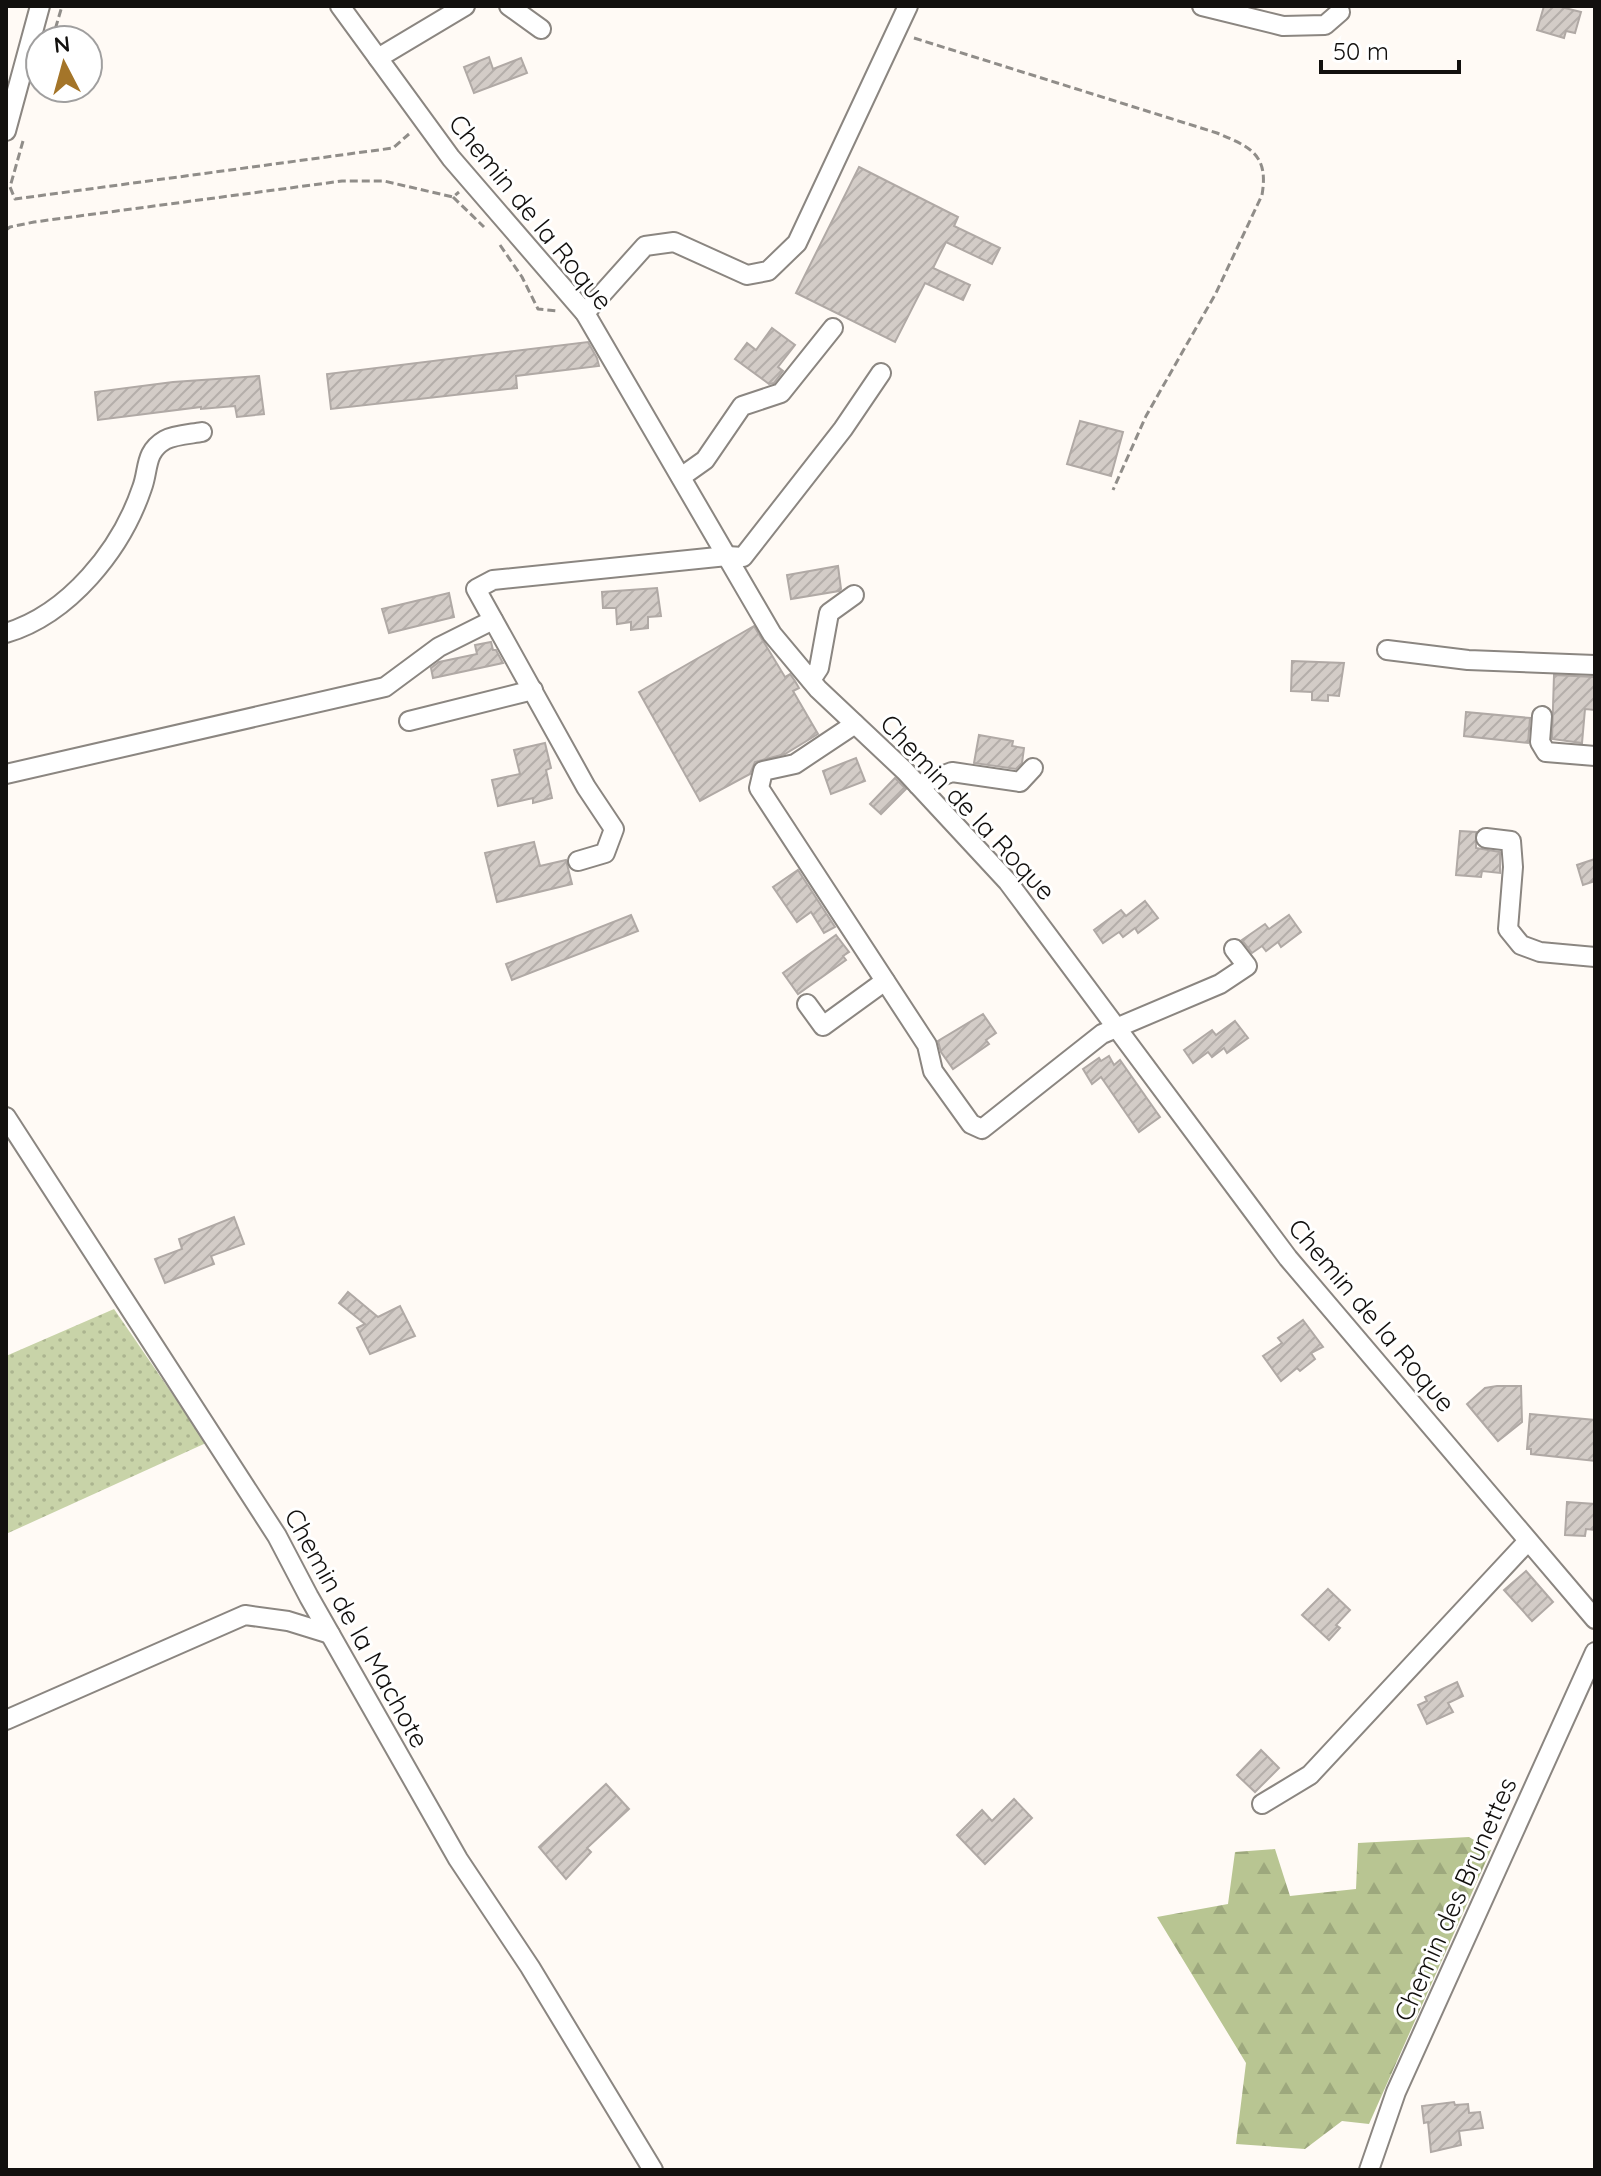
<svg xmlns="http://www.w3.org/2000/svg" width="1601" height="2176" viewBox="0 0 1601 2176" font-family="Quicksand,sans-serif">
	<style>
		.grass { fill: url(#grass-dots) }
		.forest { fill: url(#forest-firs) }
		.building { fill: url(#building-hatch); stroke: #b0a9a5; stroke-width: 2 }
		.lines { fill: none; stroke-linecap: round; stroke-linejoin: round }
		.minor-casing { stroke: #8b8681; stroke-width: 22 }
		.path { stroke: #908d89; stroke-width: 3; stroke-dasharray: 8 4; stroke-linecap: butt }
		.minor { stroke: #fff; stroke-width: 18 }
		.labels { text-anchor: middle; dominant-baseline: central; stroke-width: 6; stroke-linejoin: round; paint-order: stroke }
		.street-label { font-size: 26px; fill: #12100e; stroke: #fff }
	</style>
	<defs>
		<pattern id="grass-dots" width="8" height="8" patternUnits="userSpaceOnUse" patternTransform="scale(2)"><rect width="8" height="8" fill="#c8d3a8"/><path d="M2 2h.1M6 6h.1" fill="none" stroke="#abb48f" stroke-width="1.8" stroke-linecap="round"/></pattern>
		<pattern id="forest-firs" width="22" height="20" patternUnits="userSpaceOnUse" patternTransform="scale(2)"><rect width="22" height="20" fill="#b8c592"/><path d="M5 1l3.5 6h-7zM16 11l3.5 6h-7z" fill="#9da87d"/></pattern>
		<pattern id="building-hatch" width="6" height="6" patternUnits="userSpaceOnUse" patternTransform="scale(2)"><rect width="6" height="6" fill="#d3ccc7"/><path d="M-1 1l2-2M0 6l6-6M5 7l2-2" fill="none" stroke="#b4aeaa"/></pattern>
	</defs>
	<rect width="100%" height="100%" fill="#fffaf5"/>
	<path class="grass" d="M114,1309L206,1443L6,1534V1356Z"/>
	<path class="forest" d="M1469,1837L1491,1850L1369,2124L1342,2121L1305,2149L1236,2144L1246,2063L1157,1917L1228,1904L1235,1852L1275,1849L1290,1896L1356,1889L1358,1843Z"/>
	<g class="building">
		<path d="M1544,6H1557L1581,12L1575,33L1566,31L1564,38L1537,30Z"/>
		<path d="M489,57L493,69L521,58L527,73L474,93L464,67Z"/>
		<path d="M859,167L958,217L954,226L1000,248L992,264L946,242L933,268L970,285L963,300L925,283L895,342L796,293Z"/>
		<path d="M772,328L795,345L778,367L783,371L774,383L769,384L735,359L747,343L756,350Z"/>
		<path d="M588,342L597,358L599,366L516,376L517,388L331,409L327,374Z"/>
		<path d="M259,376L264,414L237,417L235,406L201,409V407L98,420L95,392L173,382Z"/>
		<path d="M1080,421L1123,432L1111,476L1067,464Z"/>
		<path d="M838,566L841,589L839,591L791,599L787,575Z"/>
		<path d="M657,588L661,616L648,617V628L631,630V622L617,624L616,608H603L602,592Z"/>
		<path d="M449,593L454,617L389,633L382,609Z"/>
		<path d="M754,626L785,677L790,674L795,681L799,688L793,691L818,734L785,754L755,762L750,774L700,801L639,692Z"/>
		<path d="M491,642L493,650H496L503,663L433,678L431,668L439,662L477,654L475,645Z"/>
		<path d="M1292,661L1344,663L1339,696L1328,695V701L1312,700V692L1291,691Z"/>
		<path d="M1554,675L1595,677V710L1585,709L1582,743L1552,739Z"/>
		<path d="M1466,712L1530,718L1528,743L1464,736Z"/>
		<path d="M979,735L1013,741L1012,746L1024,748L1022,763L1016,769L974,763Z"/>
		<path d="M545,743L551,768L546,770L552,798L533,803V798L498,806L492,780L520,774L514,750Z"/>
		<path d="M856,758L865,781L831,794L823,771Z"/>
		<path d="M895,778L906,789L881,814L870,804Z"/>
		<path d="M1460,831L1476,832V848L1500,852V873L1482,871L1481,877L1456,875Z"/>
		<path d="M534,842L540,866L566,860L572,884L497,902L485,853Z"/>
		<path d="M1595,859V881L1583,885L1577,865Z"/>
		<path d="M798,870L835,927L824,933L811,912L797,922L773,887Z"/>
		<path d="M1145,901L1158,918L1138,933L1135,928L1123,937L1119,932L1103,943L1094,930L1121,910L1126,916Z"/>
		<path d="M631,915L638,931L512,980L506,964Z"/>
		<path d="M1289,915L1301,932L1281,947L1278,942L1266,951L1262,946L1252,953L1242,940L1265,924L1269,929Z"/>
		<path d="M836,935L849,952L843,956L846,960L798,994L783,973Z"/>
		<path d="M983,1014L996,1033L986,1040L989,1044L953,1069L941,1052L938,1041Z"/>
		<path d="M1235,1021L1248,1038L1227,1053L1224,1048L1212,1057L1208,1052L1193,1063L1184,1050L1212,1030L1216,1035Z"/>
		<path d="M1109,1056L1114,1065L1120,1060L1160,1117L1139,1132L1101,1077L1092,1084L1083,1069L1099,1058L1101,1061Z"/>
		<path d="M234,1217L244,1244L211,1256L214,1264L165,1283L155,1259L182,1249L179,1239Z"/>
		<path d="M348,1292L378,1317L400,1306L415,1336L370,1354L357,1328L365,1324L339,1303Z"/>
		<path d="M1303,1320L1323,1347L1311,1353L1315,1359L1300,1371L1297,1368L1281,1381L1263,1356L1282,1343L1278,1338Z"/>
		<path d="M1497,1386H1521L1522,1422L1498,1441L1467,1404L1485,1388Z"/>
		<path d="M1530,1414L1595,1420V1461L1531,1454V1449H1527Z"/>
		<path d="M1567,1502L1595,1504V1530L1586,1529L1585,1536L1565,1535Z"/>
		<path d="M1526,1571L1553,1602L1532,1621L1504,1590Z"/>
		<path d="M1328,1589L1350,1610L1336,1625L1340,1628L1329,1640L1302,1615Z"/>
		<path d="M1457,1682L1463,1696L1448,1703L1453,1712L1427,1724L1418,1705L1427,1701L1425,1697Z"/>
		<path d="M1261,1750L1279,1768L1255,1792L1237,1775Z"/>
		<path d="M606,1784L629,1809L587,1848L591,1852L566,1879L539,1847Z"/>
		<path d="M1014,1799L1032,1818L985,1864L957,1835L982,1810L992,1821Z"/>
		<path d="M1454,2102L1455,2105L1468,2104L1469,2113L1480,2112L1483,2128L1459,2131L1461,2145L1431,2152L1428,2122L1424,2123L1422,2106Z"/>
	</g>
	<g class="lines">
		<defs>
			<g id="minor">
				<path d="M340,6L451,158L585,313L772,634L818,689L905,771L1008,882L1288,1258L1595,1619"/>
				<path d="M509,6L541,29"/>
				<path d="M1202,6L1283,26L1325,25L1340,12"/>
				<path d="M378,58L465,6"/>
				<path d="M6,131L40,6"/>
				<path d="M585,313L645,246L674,242L747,275L768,271L797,243L908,6"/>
				<path d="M681,477L705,460L742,406L781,393L833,328"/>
				<path d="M6,633C69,614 121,550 142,488C149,470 144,452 165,440C174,435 191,434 202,432"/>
				<path d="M1387,650L1468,660L1595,665"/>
				<path d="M811,680L819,668L829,613L854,595"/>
				<path d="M1542,716L1540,742L1546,752L1595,756"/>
				<path d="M409,721L533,690"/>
				<path d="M855,724L795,764L763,771L759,788L927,1045L933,1071L971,1124L982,1129L1102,1034L1220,984L1247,966L1234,949"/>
				<path d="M6,774L385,687L439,647L493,620"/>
				<path d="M918,785L952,772L1020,782L1033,768"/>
				<path d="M1486,838L1511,841L1513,867L1508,929L1521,945L1540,952L1595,957"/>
				<path d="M578,861L605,853L614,829L586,787L476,589L493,580L727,556L743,557L843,429L881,373"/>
				<path d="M807,1004L823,1026L885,981"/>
				<path d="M6,1117L277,1536L309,1597L458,1859L530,1967L653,2170"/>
				<path d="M6,1720L245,1615L288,1621L330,1634"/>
				<path d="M1262,1804L1310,1775L1528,1541"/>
				<path d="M1369,2170L1396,2092L1595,1652"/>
			</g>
		</defs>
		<use href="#minor" class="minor-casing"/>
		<g class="path">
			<path d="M914,38L1217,133C1250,147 1269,154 1262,195L1216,293L1146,416L1113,490"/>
			<path d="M52,40L62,6"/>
			<path d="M23,141L10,187L15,199L393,148L409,134"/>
			<path d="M453,197L484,227"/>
			<path d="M6,230L10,227L34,222L342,181H384L453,197L459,192"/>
			<path d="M500,245L522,277L538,309L559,311"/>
		</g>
		<use href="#minor" class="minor"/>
	</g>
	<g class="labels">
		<g class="street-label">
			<text transform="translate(531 212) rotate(51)">Chemin de la Roque</text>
			<text transform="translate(968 807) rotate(47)">Chemin de la Roque</text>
			<text transform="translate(1372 1315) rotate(50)">Chemin de la Roque</text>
			<text transform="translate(357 1628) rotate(61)">Chemin de la Machote</text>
			<text transform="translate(1455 1899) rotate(-66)">Chemin des Brunettes</text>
		</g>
	</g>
	<rect width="1601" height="2176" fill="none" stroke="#12100e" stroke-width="16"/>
	<g transform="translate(64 64) rotate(354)"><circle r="38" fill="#ffffff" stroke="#a09f9f" stroke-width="2"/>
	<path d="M0-6L14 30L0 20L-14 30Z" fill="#a47529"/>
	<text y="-12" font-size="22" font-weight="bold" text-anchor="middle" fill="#12100e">N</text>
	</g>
	<path d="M1321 60v12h138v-12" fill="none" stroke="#12100e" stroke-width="4"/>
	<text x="1333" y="60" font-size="24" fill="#12100e" stroke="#ffffff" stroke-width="6" paint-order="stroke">50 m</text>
</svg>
